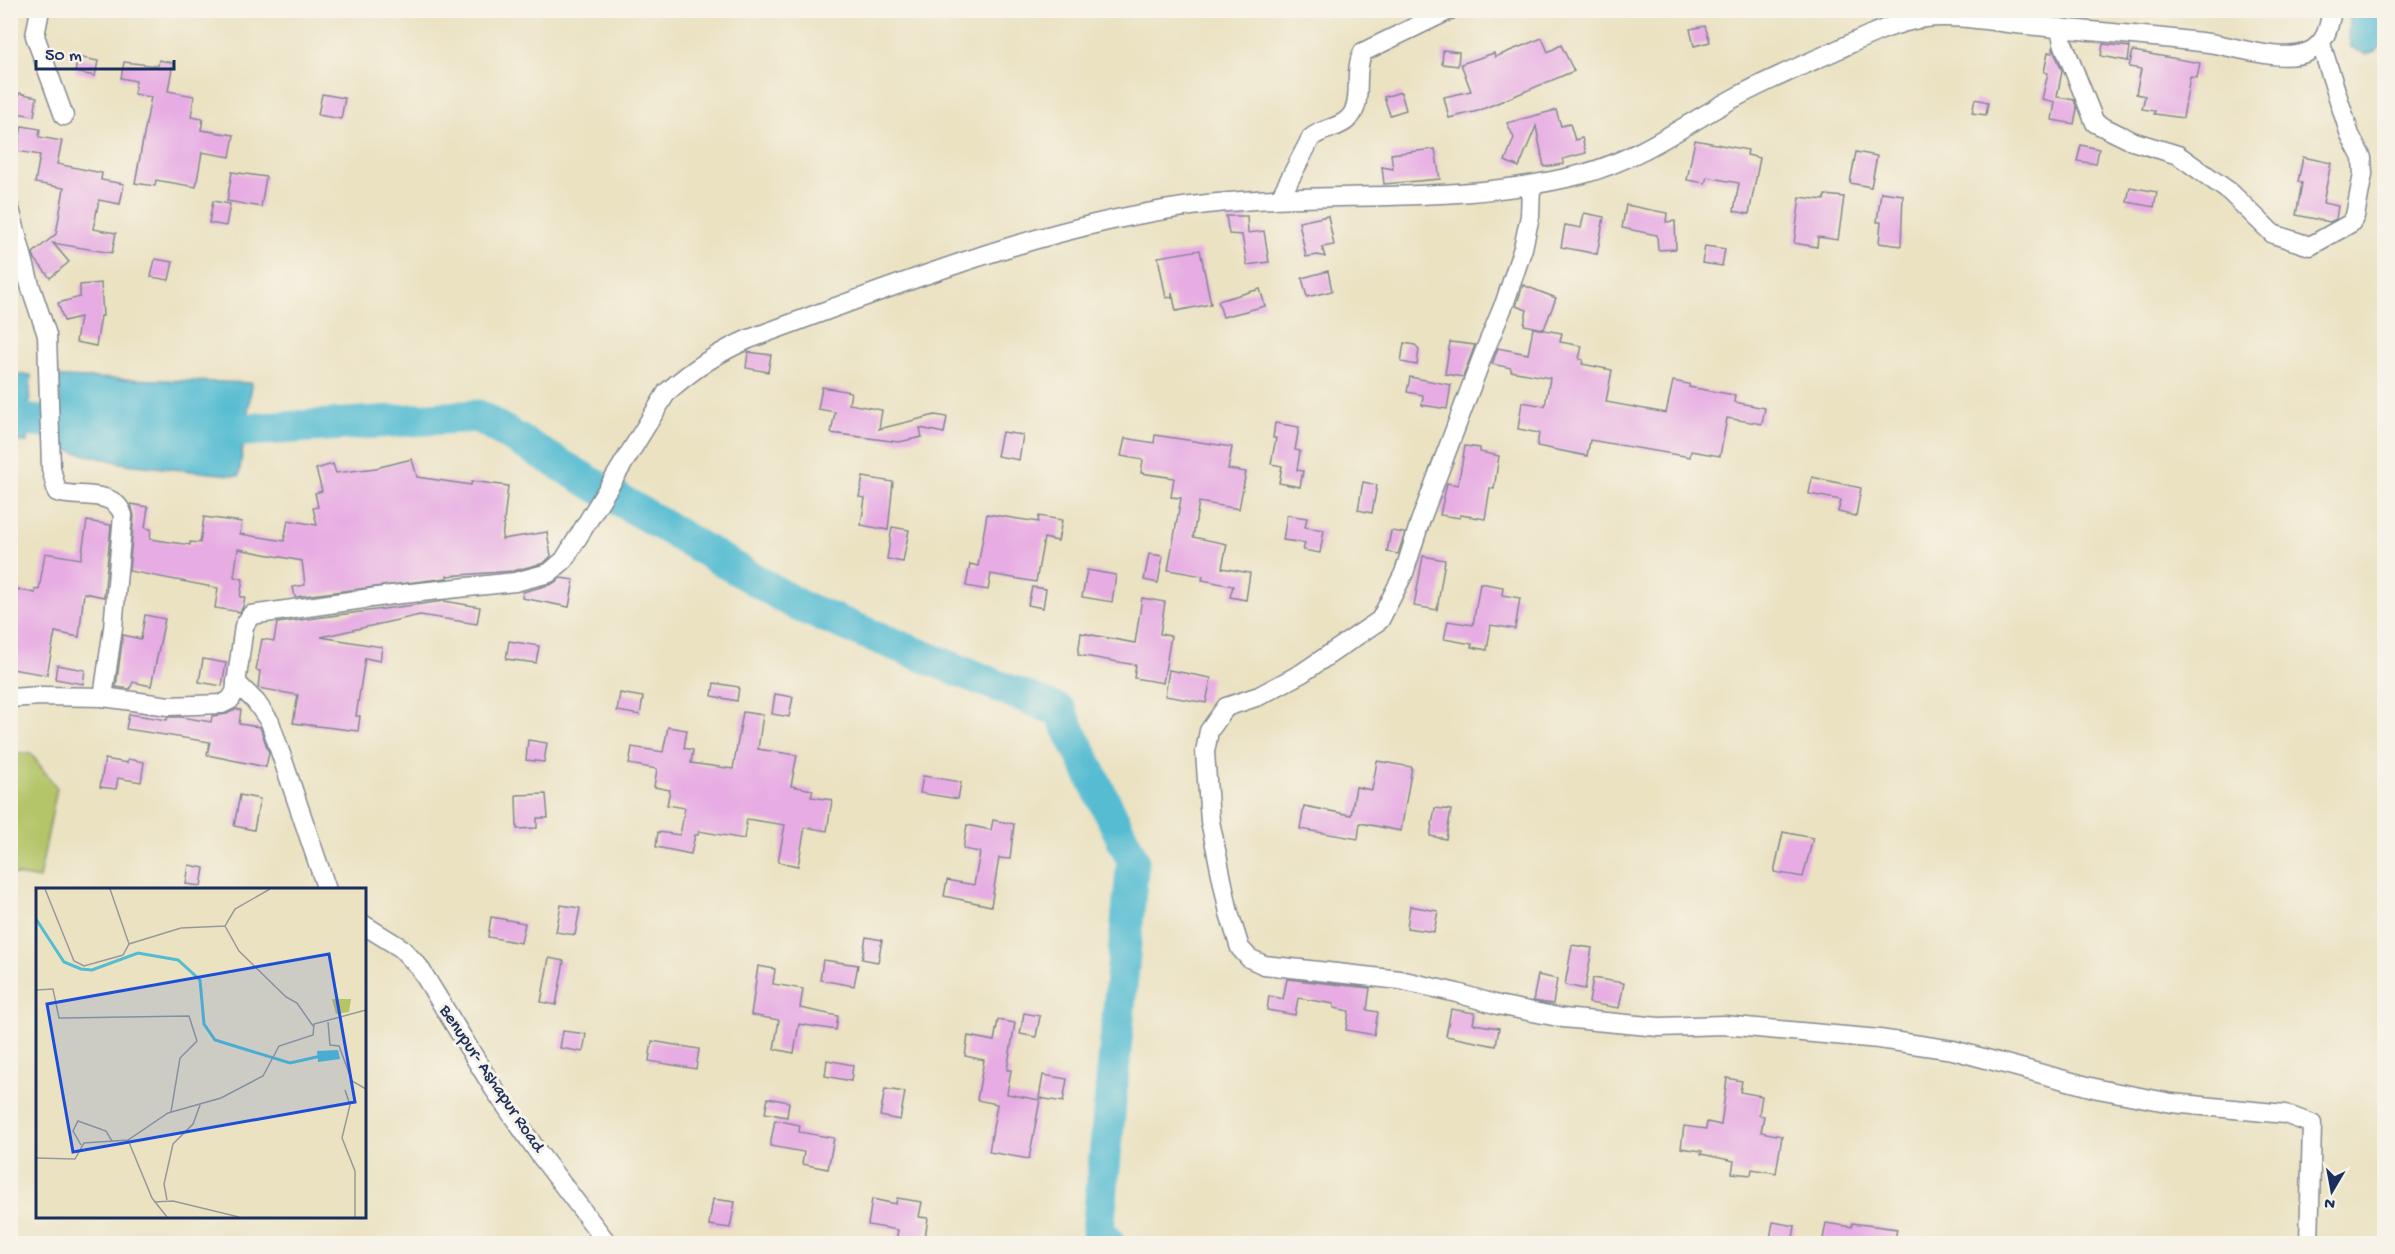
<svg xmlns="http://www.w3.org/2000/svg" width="2395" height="1254" viewBox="0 0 2395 1254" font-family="'Gochi Hand',sans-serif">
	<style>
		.green { fill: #b4c467; stroke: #687a62; stroke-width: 1.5 }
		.water { fill: #54bcd2; stroke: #387698; stroke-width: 1.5 }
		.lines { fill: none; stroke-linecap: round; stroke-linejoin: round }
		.river { stroke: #54bcd2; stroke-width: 33 }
		.building { fill: #e7ace3 }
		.street-casing { stroke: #838890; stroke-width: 21 }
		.street { stroke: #fff; stroke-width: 18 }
		.labels { text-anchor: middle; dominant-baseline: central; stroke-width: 6; stroke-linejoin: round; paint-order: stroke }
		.street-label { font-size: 18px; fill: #1b2f5e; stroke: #f7f3e8 }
		.inset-river { fill: none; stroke: #54bcd2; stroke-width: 3 }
		.inset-road { fill: none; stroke: #989a9a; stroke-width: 1.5 }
		.view { fill: #1d4ed8; fill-opacity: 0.15; stroke: #1d4ed8; stroke-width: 3 }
		.inset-edge { fill: none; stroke: #1b2f5e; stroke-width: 3 }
	</style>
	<rect width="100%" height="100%" fill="#f7f3e8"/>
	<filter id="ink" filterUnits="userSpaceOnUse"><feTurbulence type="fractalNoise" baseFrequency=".0167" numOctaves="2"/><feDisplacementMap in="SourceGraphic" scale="12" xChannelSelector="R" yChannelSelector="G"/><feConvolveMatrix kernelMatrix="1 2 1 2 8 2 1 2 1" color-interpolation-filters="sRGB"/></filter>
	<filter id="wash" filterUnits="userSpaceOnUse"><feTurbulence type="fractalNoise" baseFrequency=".008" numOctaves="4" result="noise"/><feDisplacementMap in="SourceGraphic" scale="24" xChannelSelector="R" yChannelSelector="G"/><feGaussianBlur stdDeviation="1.35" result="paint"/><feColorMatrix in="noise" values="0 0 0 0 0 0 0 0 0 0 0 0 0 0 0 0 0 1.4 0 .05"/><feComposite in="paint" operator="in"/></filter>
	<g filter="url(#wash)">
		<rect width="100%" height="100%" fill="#ebe2c2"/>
		<path class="green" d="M11,752L31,754L57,788L39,879L11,874Z"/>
		<g class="water">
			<path d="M2351,11H2384V43L2376,51L2365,54L2351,47L2348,31Z"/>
			<path d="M11,375H31L27,442L11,441Z"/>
			<path d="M59,377L252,383L239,476L126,464L62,449Z"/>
		</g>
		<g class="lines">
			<g class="river">
				<path d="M10,420L105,424"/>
				<path d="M201,429L229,431L478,416L799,606L1060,711L1133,860L1098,1231L1109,1244"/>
			</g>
		</g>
		<g id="blocks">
			<g class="building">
				<path d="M1705,26L1710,42L1694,46L1690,29Z"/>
				<path d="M1542,38L1548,52L1561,45L1574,71L1478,111L1449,118L1444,97L1471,91L1461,64L1494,53L1495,57Z"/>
				<path d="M2103,44L2130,47L2128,61L2101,56Z"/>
				<path d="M2053,48L2062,71L2057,97L2074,100L2077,109L2074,124L2052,120L2055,102L2042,99L2048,73L2044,72L2048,52L2052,53Z"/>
				<path d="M1443,50L1459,52L1458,66L1442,64Z"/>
				<path d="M2133,51L2200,63L2197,78L2190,77L2183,118L2154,114L2155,111L2142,109L2145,96L2136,94L2141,69L2129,67Z"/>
				<path d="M78,57L98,61L95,76L75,72Z"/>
				<path d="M159,60L173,63L168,91L194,96L191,117L203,119L201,130L234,135L230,157L202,152L196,187L156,180L155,186L135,183L151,97L134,94L136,81L121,78L124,62L158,66Z"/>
				<path d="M1401,92L1406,110L1390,115L1384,97Z"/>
				<path d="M19,93L37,97L34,116L16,113Z"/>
				<path d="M322,94L345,98L341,119L318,115Z"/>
				<path d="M1975,99L1988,102L1986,115L1972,113Z"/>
				<path d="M1556,110L1561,126L1570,124L1575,140L1582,138L1586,153L1563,159L1564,164L1544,167L1536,126L1519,167L1505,161L1514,138L1507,123Z"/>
				<path d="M22,126L40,129L39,137L62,141L57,164L102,173L101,180L124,184L120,204L99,200L93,229L116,233L112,253L53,243L69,262L50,278L35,259L33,253L56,234L64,188L35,183L40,155L17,151Z"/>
				<path d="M1695,140L1748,150L1747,155L1760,158L1749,214L1734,211L1739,183L1707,177L1705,183L1687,180Z"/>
				<path d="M2081,145L2099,149L2096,164L2077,161Z"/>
				<path d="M1435,149L1440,179L1384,184L1382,167L1393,169L1391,154Z"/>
				<path d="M1856,152L1877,156L1871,187L1850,183Z"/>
				<path d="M2303,157L2331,163L2323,203L2338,206L2336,219L2330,222L2296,215L2302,183L2298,182Z"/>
				<path d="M232,172L266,177L261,207L227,201Z"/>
				<path d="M2130,187L2157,192L2154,207L2127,202Z"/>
				<path d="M1881,192L1903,195L1901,246L1879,243L1881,222H1877Z"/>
				<path d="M1825,195L1844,197L1838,240L1818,237L1817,247L1794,243L1800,197L1824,200Z"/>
				<path d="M213,201L230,204L226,226L209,223Z"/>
				<path d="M1626,205L1667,213L1666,222L1675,221L1676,249L1658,250L1657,235L1622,228Z"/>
				<path d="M1584,213L1604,217L1597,254L1561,247L1565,225L1581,228Z"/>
				<path d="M1226,216H1247L1248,233L1264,231L1269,262L1247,265L1242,235L1229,234Z"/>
				<path d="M1328,216L1334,245L1322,247L1325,257L1318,255L1306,257L1299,222Z"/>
				<path d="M1705,246L1725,249L1722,266L1702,263Z"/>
				<path d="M1200,250L1211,304L1176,311L1172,292V297L1166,298L1158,257Z"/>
				<path d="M155,259L173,262L169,280L151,277Z"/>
				<path d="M1328,271L1332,291L1307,297L1302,278Z"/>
				<path d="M101,283L103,316H101L96,346L76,342L80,317L64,321L58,303L80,297V285Z"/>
				<path d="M1523,285L1556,298L1544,329L1524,325L1527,310L1516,306Z"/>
				<path d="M1260,289L1265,306L1223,317L1218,301Z"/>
				<path d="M1533,328L1562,333L1560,342L1582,346L1579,359L1583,360L1582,364L1612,370L1606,402L1666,413L1673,381L1689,384V387L1735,395L1734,402L1765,408L1762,424L1727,418L1720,456L1691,451L1690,457L1590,440L1587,456L1537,446L1539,433L1518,429L1522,402L1545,406L1550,378L1511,371V368L1492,364L1498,348L1528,354Z"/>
				<path d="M1450,342L1475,345L1463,377L1445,374Z"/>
				<path d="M1404,343L1415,345L1419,349L1417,365L1401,362Z"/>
				<path d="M748,352L771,355L768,372L746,368Z"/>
				<path d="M1410,377L1451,385L1447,409L1422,405L1423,395L1407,392Z"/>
				<path d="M822,387L851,392L849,404L882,410L879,429L935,415L947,417L944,433L920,428L922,437L899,442L831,433L835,412L818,409Z"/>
				<path d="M1275,423L1299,427L1295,450L1300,451L1297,470L1303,471L1300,487L1279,483L1282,466L1271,464L1276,438H1273Z"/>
				<path d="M1002,432L1023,435L1019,460L997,456Z"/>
				<path d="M1155,435L1232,447L1228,469L1246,472L1239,509L1199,502L1193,537L1227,544L1222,568L1250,573L1246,600L1230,597L1233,586L1202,580L1203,576L1168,570L1181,498L1171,497L1174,478L1141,473L1143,460L1121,456L1125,438L1154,443Z"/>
				<path d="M1465,446L1480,448V452L1499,456L1494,489L1490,488L1485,519L1460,515V518L1440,515L1447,483L1458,485Z"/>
				<path d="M412,459L417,477L471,485L472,481L508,486L502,539L547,532L551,556L544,563L513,571L447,576V578L295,597L293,587L305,585L302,561L238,549L234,577L243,579L240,597H245L243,607L240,612L215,608L218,588L129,571L134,516L131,504L148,507L145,528L151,529L150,539L190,545V542L200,543L204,517L242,522L240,534L284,541L288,520L317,525L313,508L318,507L315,493L322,491L316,469L333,464L336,473L376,468Z"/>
				<path d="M863,477L893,482L888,530L861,525L865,498L859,497Z"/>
				<path d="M1812,477L1861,488L1856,516L1838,512L1841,500L1809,494Z"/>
				<path d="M1363,482L1377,485L1372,513L1358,510Z"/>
				<path d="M987,514L1038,522L1039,516L1062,520L1058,541L1044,538L1036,582L991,574L988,590L966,586L970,564L978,566Z"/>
				<path d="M1287,515L1307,518L1305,527L1324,530L1320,553L1303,550L1305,543L1283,540Z"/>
				<path d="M87,521L111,525L104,597L84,593L79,637L55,632L47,675L11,669L17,631L13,630L16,613L10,612V588L35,593V589L39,590L45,553L81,559Z"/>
				<path d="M892,527L909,530L903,562L887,559Z"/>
				<path d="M1391,531L1405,533L1398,554L1387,552Z"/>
				<path d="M1149,554L1163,556L1158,583L1144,580Z"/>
				<path d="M1423,556L1445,560L1437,610L1414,606Z"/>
				<path d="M1087,570L1116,575L1112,602L1082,597Z"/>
				<path d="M561,578L574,580L569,607L522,598L523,592L552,584Z"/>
				<path d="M1480,583L1503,587L1502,595L1520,598L1515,629L1491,625L1487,650L1471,647L1472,644L1444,639L1448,621L1473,625Z"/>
				<path d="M1032,587L1046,589L1043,608L1028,605Z"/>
				<path d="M1142,598L1165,602L1160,634L1171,636L1163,683L1134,678L1136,665L1078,655L1081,633L1135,643Z"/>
				<path d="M444,601L480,607L477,624L420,615L321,637L382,647L380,661L365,658L356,716H360L358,731L293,723L298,695L258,688L260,671L256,670L262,639L274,641L277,623Z"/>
				<path d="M145,615L165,619L151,686L133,682L130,689L116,687L123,635L141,639Z"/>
				<path d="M509,641L539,646L536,663L506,659Z"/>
				<path d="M203,659L226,663L222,686L199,682Z"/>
				<path d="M57,665L85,670L83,684L55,679Z"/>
				<path d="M1169,670L1211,678L1206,703L1165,696Z"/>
				<path d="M714,683L739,687L737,701L712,696Z"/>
				<path d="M620,693L643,697L640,715L617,711Z"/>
				<path d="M775,694L793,697L789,717L772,714Z"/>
				<path d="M236,709L241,710L239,724L260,727L269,753L266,767L207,755L210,742L126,729L129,714L167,720L168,717H181L211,722L212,716L227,714Z"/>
				<path d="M743,712L763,715L758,749L797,755L791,786L813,790L811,797L832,800L827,831L805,827L798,866L778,862L785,825L747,819L744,839L699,831L698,835H695L691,854L656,847L658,832L680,835L685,808L667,805L670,790L654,787L657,769L629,764L632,747L663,752L668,727L687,730L684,748L693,750L691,763L733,769Z"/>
				<path d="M528,740L547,743L544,762L526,760Z"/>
				<path d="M105,759L127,763L128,759L144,762L141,782L118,778L116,789L100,787Z"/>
				<path d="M1377,761L1412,767L1401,831L1360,823L1358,839L1300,829L1304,806L1351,815L1356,787L1372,790Z"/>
				<path d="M923,776L961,782L958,799L920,793Z"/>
				<path d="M546,794L548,818H537V828L517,829L516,795Z"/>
				<path d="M240,795L260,799L254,830L234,826Z"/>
				<path d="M1435,808L1451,810L1446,839L1430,836Z"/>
				<path d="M993,820L1014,824L1010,859L999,858L991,906L944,896L947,880L974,885L980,852L963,849L967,825L991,830Z"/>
				<path d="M1783,832L1813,838L1803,877L1774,872Z"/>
				<path d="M189,865L204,868L201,886L186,884Z"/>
				<path d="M561,905L580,908L575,935L556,932Z"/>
				<path d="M1410,906L1438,911L1434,932L1407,928Z"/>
				<path d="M491,917L525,923L521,943L488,937Z"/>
				<path d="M866,937L882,940L878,962L862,959Z"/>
				<path d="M1572,945L1592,948L1585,989L1565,985Z"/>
				<path d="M549,958L564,961L556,1005L541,1002Z"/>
				<path d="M823,960L858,965L854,986L820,980Z"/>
				<path d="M758,966L775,969L773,984L803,989L800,1008L838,1016L836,1030L799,1024L794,1053L774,1049L779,1020L751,1015Z"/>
				<path d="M1538,975L1557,979L1553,1004L1533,1001Z"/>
				<path d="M1593,978L1624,983L1619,1008L1589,1003Z"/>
				<path d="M1287,979L1370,988L1367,1010L1378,1012L1374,1035L1346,1030L1349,1011L1334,1008V1004L1298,998L1295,1015L1267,1010L1269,996L1283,999Z"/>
				<path d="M1451,1009L1475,1013L1473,1024L1499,1028L1496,1046L1446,1036Z"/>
				<path d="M1024,1013L1040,1016L1036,1037L1020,1034Z"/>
				<path d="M998,1020L1015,1023L1007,1070H1011L1007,1094L1040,1100L1029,1159L989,1152L997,1104L977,1100L984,1060L965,1056L968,1036L994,1041Z"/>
				<path d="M563,1031L586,1034L583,1052L560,1048Z"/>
				<path d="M652,1041L699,1049L696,1069L649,1061Z"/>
				<path d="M827,1060L853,1065L851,1081L825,1076Z"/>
				<path d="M1043,1075L1067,1079L1063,1102L1039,1098Z"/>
				<path d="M1727,1078L1742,1081L1740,1092L1762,1096L1759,1115L1764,1116L1761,1132L1782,1136L1776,1173L1752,1169L1751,1175L1732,1173L1734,1161L1701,1154L1702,1151L1681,1148L1684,1126L1706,1129L1707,1122L1721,1125Z"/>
				<path d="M885,1089L905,1092L900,1120L880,1116Z"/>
				<path d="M768,1098L789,1102L787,1117L765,1113Z"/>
				<path d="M775,1120L800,1125L799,1132L834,1138L828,1169L802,1164L804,1152L770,1146Z"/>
				<path d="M897,1198L922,1202L919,1217L928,1218L924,1244L896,1240L898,1230L868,1225L872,1199L896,1204Z"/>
				<path d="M713,1199L735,1202L730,1228L709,1225Z"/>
				<path d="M1773,1222L1795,1226L1792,1244H1769Z"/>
				<path d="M1826,1223L1852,1227V1223L1897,1229L1894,1244H1822Z"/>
			</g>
		</g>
	</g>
	<g filter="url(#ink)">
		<use href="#blocks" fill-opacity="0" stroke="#838890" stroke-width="1.5"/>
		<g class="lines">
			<defs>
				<g id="street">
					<path d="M40,10L35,36L64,116"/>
					<path d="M2060,28L2063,43L2095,123L2132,141L2178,155L2230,192L2273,234L2310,246L2351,223L2355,216L2363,174L2362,158L2350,135L2321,44"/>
					<path d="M1531,186L1530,216L1523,248L1505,302L1483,355L1420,522L1404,573L1380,620L1302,673L1259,696L1226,707L1209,731L1205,752L1210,821L1229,913L1240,948L1249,958L1264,965L1400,980L1457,993L1498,1005L1563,1018L1659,1027L1724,1025L1879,1039L1953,1050L2098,1089L2172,1103L2285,1114L2312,1124L2309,1244"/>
					<path d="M1280,198L1311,138C1322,128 1338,129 1348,119C1365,104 1352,72 1363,52L1450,10"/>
					<path d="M10,209L30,285L47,335L51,468L57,492C78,499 114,488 123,515L113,628L103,697"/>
					<path d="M236,682L256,702L270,722L327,890"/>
					<path d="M10,698L41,696L103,697L169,706L222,704L230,700L235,692L244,626L251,615L392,595L515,582L549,573L564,560L667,392C692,370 718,352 749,339C898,285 1049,222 1207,204C1332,190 1459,206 1583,174C1640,159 1688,122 1740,95C1772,78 1806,64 1839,49C1867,36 1895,22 1925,18C1958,14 1993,22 2026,25C2087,31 2149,36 2209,43C2238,47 2282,63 2308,52C2326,44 2329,27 2332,10"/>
					<path d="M364,925L401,948L419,967L494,1089L540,1155L608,1244"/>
				</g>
			</defs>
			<use href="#street" class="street-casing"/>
			<use href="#street" class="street"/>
		</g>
	</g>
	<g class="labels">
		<g class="street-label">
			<text transform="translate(491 1079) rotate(56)">Benupur- Ashapur Road</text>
		</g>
	</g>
	<g transform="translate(36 888)">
		<rect width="330" height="330" fill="#ebe2c2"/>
		<path d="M296,111H315L313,124L300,126Z" fill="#b4c467"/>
		<path d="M302,162L304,171L282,174L281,163Z" fill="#54bcd2"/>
		<path class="inset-river" d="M0,31L28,74L45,81L56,82L102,65L142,72L164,92L168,136L179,152L254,175L285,168"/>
		<path class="inset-road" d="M9,1L38,73L48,78L87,67L93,56L145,40L189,38L199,21L234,1M74,1L93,56M189,38L203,63L250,109L261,115L277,138M0,102L17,101L23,130H27L153,128L161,153L144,170L135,224M292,134L294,157L303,158L316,193L330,201M309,202L314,217L306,250L319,283V329M92,252L116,310L131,329M45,257L37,243L42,233L70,243L76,253M0,270L39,271L48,255L92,252L132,225L185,210L227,188L243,158L277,147L278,136L330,122M131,312L128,296L137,256L157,236L164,217M118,314L137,313L203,329"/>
		<path class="view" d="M293,66L319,214L37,264L11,116Z"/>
		<rect width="330" height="330" class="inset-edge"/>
	</g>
	<rect width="2395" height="1254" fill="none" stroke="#f7f3e8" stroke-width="36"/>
	<g transform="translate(2332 1191) rotate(190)" stroke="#f7f3e8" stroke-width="4.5" paint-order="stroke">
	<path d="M0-4.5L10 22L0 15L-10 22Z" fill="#1b2f5e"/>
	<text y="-9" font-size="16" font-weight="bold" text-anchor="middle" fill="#1b2f5e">N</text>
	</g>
	<path d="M36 60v9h138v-9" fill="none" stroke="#1b2f5e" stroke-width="3"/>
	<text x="45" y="60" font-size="18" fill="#1b2f5e" stroke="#f7f3e8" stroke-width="4.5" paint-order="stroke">50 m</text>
</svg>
